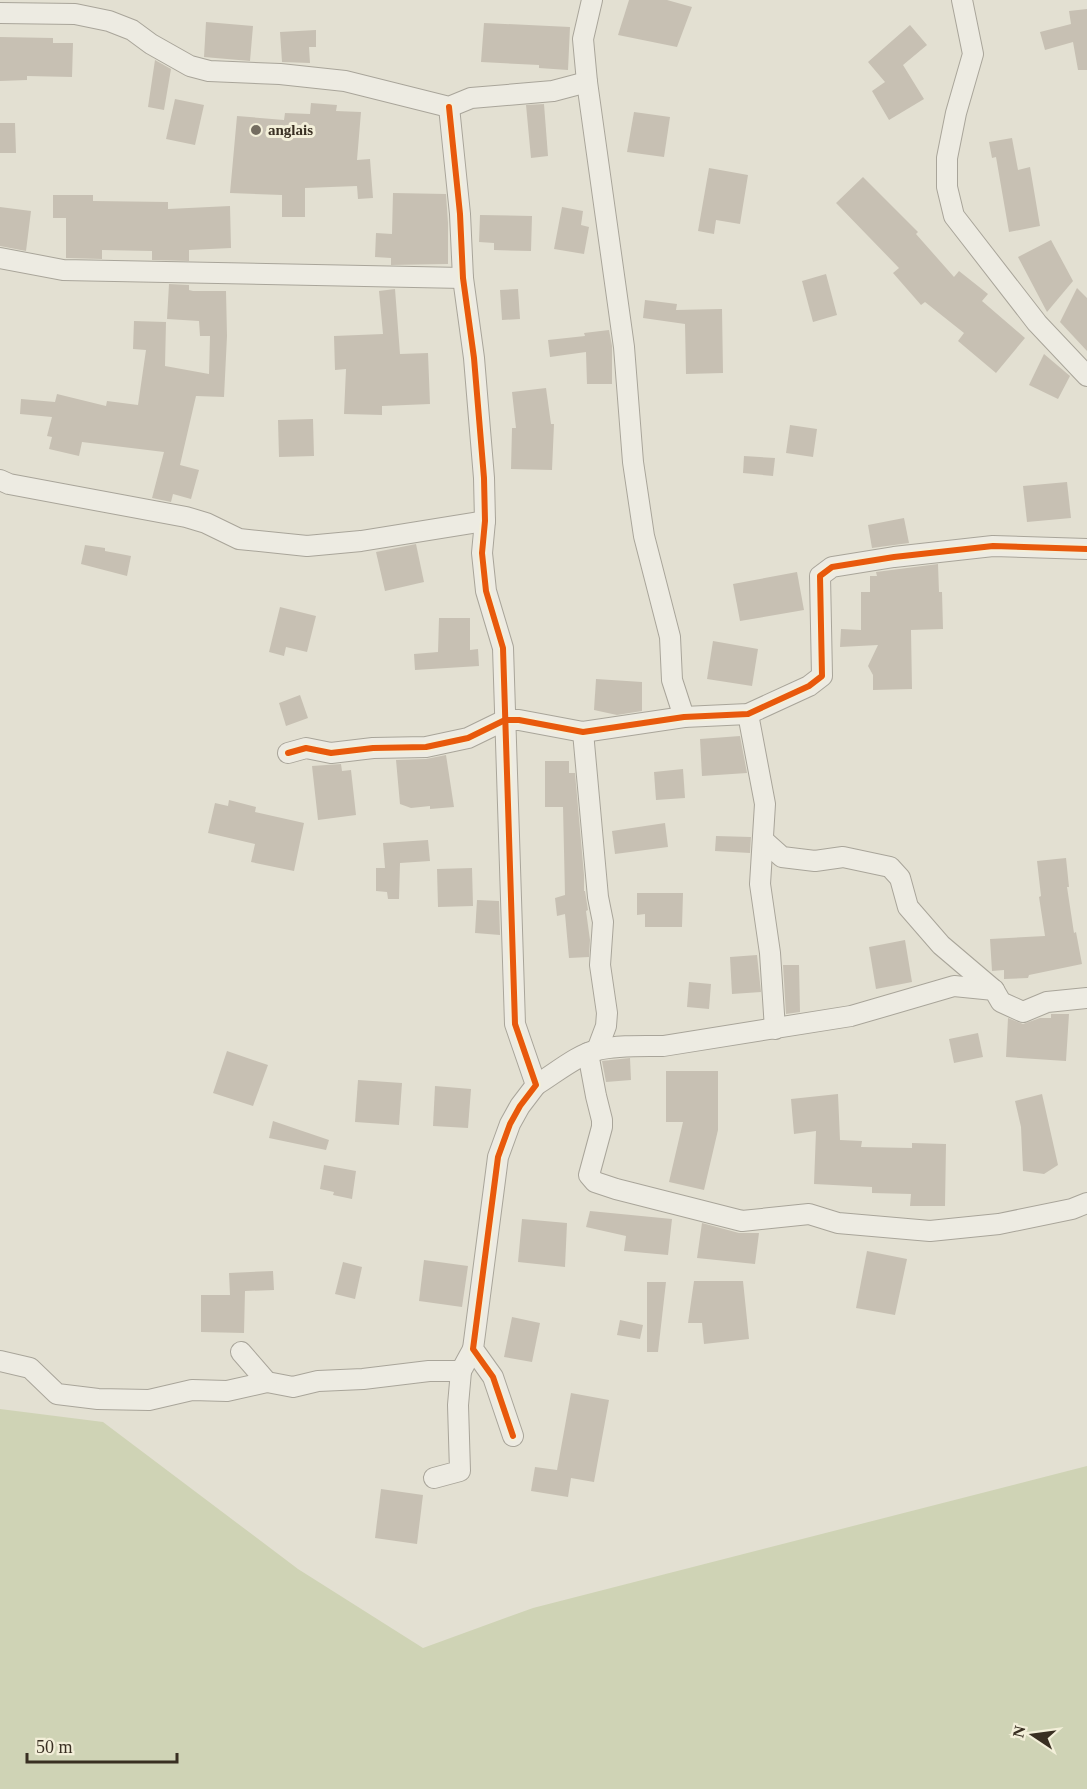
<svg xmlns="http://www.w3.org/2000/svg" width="1087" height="1789" viewBox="0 0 1087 1789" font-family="'Times New Roman',serif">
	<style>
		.green { fill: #cfd3b5 }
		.building { fill: #c7c0b3 }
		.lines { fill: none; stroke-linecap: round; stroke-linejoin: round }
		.minor-casing { stroke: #a9a59a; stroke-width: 22 }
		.minor { stroke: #edebe2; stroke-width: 20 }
		.cycleway-casing { stroke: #f3efd9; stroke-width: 10 }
		.cycleway { stroke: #e8590c; stroke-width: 6 }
		.poi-dot { fill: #746d60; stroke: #f3efd9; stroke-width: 2 }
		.labels { text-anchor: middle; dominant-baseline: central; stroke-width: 6; stroke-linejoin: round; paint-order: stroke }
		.poi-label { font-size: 15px; font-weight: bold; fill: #392f22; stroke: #f3efd9; text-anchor: start }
	</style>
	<rect width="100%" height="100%" fill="#e3e0d2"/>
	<path class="green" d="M0,1409L103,1422L298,1569L423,1648L533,1608L1087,1466V1789H0Z"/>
	<g class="building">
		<path d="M629,0H667L692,7L677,47L618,35Z"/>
		<path d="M1087,9V70H1078L1073,42L1045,50L1040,32L1071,24L1069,11Z"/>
		<path d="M206,22L253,26L250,61L204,57Z"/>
		<path d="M484,23L570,27L568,70L539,68V65L481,62Z"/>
		<path d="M910,25L927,45L903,65L924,99L889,120L872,91L885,82L868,62Z"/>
		<path d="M316,30V47H309L310,63L282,62L280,32Z"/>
		<path d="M0,37L53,38V43H73L72,77L27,76V80L0,81Z"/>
		<path d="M155,60L171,69L164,110L148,107Z"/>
		<path d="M175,99L204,105L195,145L166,139Z"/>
		<path d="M311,103L337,105L336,111L361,112L357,160L370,159L373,198L358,199L357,186L305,188V217H282V195L230,193L237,116L284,120L285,113L310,114Z"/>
		<path d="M544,104L548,156L531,158L526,105Z"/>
		<path d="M634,112L670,117L664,157L627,152Z"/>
		<path d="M0,123H15L16,153H0Z"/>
		<path d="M1012,138L1018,170L1030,167L1040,226L1009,232L996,157L992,158L989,142Z"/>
		<path d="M709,168L748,175L740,224L716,220L714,234L698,231Z"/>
		<path d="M863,177L918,232L916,234L954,277L959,271L988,294L982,301L1025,338L996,373L958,341L964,333L925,302L921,305L893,273L899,268L836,203Z"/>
		<path d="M393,193L446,194L448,223V264L391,265V258L375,257L376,233L392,234Z"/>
		<path d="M53,195H93V201L168,202V209L230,206L231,248L189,250V261L152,260V251L102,250V259L66,258V218H53Z"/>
		<path d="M0,207L31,211L26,251L0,246Z"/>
		<path d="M562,207L583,211L581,225L589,227L584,254L554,249Z"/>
		<path d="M480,215L532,216L531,251L494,250V243L479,242Z"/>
		<path d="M1051,240L1073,281L1047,312L1018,257Z"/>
		<path d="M826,274L837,315L813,322L802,281Z"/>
		<path d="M169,284L189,285V290L193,291H226L227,336L224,397L196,396L180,465L199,470L191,499L173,494L171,502L152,498L164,452L82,442L79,456L49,449L52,437L47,436L52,417L20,414L21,399L55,402L57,394L106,406L107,401L138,405L146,350L133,349L134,321L166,322L165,366L209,374L210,336H200L199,321L167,319Z"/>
		<path d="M1077,288L1087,298V351L1060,322Z"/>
		<path d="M395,289L400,354L428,353L430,404L382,406V415L344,414L346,369L335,370L334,336L383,334L379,291Z"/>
		<path d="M518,289L520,319L502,320L500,290Z"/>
		<path d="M645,300L677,304L676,310L722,309L723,373L686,374L685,324L643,318Z"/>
		<path d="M609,330L612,346V384H587L586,352L550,357L548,340L585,336L584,333Z"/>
		<path d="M1044,354L1070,376L1058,399L1029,385Z"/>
		<path d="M546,388L551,424H554L552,470L511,469L512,428H516L512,392Z"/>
		<path d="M313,419L314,456L279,457L278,420Z"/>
		<path d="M790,425L817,429L813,457L786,453Z"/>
		<path d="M744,456L775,458L773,476L743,473Z"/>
		<path d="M1067,482L1071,518L1027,522L1023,486Z"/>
		<path d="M904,518L909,543L872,548L868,525Z"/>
		<path d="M416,544L424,582L385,591L376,552Z"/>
		<path d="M85,545L105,548V551L131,556L127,576L81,564Z"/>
		<path d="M938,564L939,592H942L943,629L911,630L912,689L873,690V675L868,666L878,645L840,647L841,629L861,630V592H870V576H877L876,572Z"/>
		<path d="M797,572L804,610L740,621L733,584Z"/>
		<path d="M280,607L316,616L307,652L286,647L284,656L269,652Z"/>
		<path d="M439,618H470V650L478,649L479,666L415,670L414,654L438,652Z"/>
		<path d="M713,641L758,649L752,686L707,679Z"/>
		<path d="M596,679L642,682V711L617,715L594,710Z"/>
		<path d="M300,695L308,718L286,726L279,703Z"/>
		<path d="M740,736L747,773L702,776L700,739Z"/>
		<path d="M446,755L454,807L430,809V806L411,808L400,804L396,760L426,759Z"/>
		<path d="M545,761H569V773H575L584,875V891H585L588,910L586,911L590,940L589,957L569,958L565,914L557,916L555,898L565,895L563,807H545Z"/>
		<path d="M341,764L342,771L351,770L356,815L318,820L312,766Z"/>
		<path d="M683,769L685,798L656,800L654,772Z"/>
		<path d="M229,800L256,807L255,812L304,823L294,871L251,862L255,844L208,833L215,803L228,806Z"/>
		<path d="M665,823L668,847L615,854L612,831Z"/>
		<path d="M716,836L751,837L750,853L715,851Z"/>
		<path d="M428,840L430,861L400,863L399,899H388L387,892L376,891V868H385L383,843Z"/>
		<path d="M1066,858L1069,887H1067L1074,933L1076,932L1082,964L1029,975L1028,978L1004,979V970L992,971L990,939L1045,936L1039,897L1041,896L1037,861Z"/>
		<path d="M472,868L473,906L438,907L437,869Z"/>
		<path d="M637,893H683L682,927H645V914L637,915Z"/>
		<path d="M477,900L499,901L500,935L475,933Z"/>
		<path d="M905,940L912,982L876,989L869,947Z"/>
		<path d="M757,955L761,992L732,994L730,957Z"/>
		<path d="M783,965H799L800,1012L786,1014Z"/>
		<path d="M689,982L711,984L709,1009L687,1007Z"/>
		<path d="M1051,1014H1069L1066,1061L1006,1057L1008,1018L1023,1024L1040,1018H1051Z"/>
		<path d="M978,1033L983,1057L954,1063L949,1039Z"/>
		<path d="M227,1051L268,1065L253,1106L213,1093Z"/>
		<path d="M630,1058L631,1080L606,1082L602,1061Z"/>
		<path d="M666,1071H718V1130L704,1190L669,1182L683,1122H666Z"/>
		<path d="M358,1080L402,1083L399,1125L355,1122Z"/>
		<path d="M435,1086L471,1089L468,1128L433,1126Z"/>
		<path d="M838,1094L840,1140L862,1141L861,1147L912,1148V1143L946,1144L945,1206H910L911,1194L872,1193V1187L814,1184L816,1131L794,1134L791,1099Z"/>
		<path d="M1042,1094L1058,1165L1044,1174L1023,1171L1021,1127L1015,1101Z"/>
		<path d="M273,1121L329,1140L326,1150L269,1138Z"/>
		<path d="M324,1165L356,1171L352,1199L333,1195L334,1192L320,1189Z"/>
		<path d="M590,1211L672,1219L668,1255L624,1251L626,1236L586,1227Z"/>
		<path d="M522,1219L567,1223L565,1267L518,1262Z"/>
		<path d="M702,1223L739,1233H759L755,1264L697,1258Z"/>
		<path d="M867,1251L907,1259L895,1315L856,1308Z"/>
		<path d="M424,1260L468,1266L462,1307L419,1301Z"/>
		<path d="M343,1262L362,1267L355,1299L335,1294Z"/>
		<path d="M273,1271L274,1290L245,1291L244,1333L201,1332V1295H230L229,1273Z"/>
		<path d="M694,1281H743L749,1339L704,1344L702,1323H688Z"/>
		<path d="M647,1282H666L658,1352H647Z"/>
		<path d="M512,1317L540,1323L532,1362L504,1357Z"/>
		<path d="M620,1320L643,1325L640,1339L617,1335Z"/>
		<path d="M571,1393L609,1400L594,1482L571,1478L568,1497L531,1491L535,1467L557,1470Z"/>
		<path d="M381,1489L423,1495L417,1544L375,1538Z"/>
	</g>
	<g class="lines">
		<defs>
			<g id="minor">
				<path d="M592,0L583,39L587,82L624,347L633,462L644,536L670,637L672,680L684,717"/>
				<path d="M962,0L973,54L956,113L947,158V187L954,216L1037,323L1087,376"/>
				<path d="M0,13L75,14L109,21L132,30L151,44L190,66L209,71L280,74L345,81L449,107L471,98L553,91L587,82"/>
				<path d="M449,107L460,214L463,278L474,358L484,478L485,521L482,553L486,591L503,648L515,1024L536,1085L520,1106L510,1124L498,1157L473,1349L493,1377L513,1436"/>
				<path d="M0,258L63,270L463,278"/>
				<path d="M0,480L9,484L186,517L206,523L239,539L307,546L361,541L485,521"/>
				<path d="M748,714L765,804L760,884L770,953L775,1029"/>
				<path d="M583,732L598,897L603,922L600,965L607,1013L606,1026L597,1050"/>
				<path d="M288,753L306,748L331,753L373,748L426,747L468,738L505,720H519L583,732L684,717L748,714L809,686L822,676L820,576L832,567L894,557L993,546L1087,549"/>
				<path d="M763,840L782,857L815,861L843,857L890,867L900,878L908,907L941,945L994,990"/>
				<path d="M588,1053L596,1096L602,1120V1127L589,1175L595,1182L616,1189L742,1221L809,1214L838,1223L930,1231L999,1224L1072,1209L1087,1203"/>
				<path d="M536,1085C553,1075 578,1054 597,1050C618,1045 642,1046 663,1046L851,1016L954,986L994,990L1001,1002L1023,1012L1047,1002L1087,998"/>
				<path d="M241,1352L267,1382L293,1387L318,1381L363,1379L429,1371H461L473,1349"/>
				<path d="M0,1361L30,1368L57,1394L98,1399L149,1400L192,1390L227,1391L267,1382"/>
				<path d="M434,1478L460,1471L458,1405L461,1371"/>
			</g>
		</defs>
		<use href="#minor" class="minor-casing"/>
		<use href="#minor" class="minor"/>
		<defs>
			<g id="cycleway">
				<path d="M449,107L460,214L463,278L474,358L484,478L485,521L482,553L486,591L503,648L515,1024L536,1085L520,1106L510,1124L498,1157L473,1349L493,1377L513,1436"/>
				<path d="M288,753L306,748L331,753L373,748L426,747L468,738L505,720H519L583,732L684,717L748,714L809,686L822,676L820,576L832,567L894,557L993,546L1087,549"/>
			</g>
		</defs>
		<use href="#cycleway" class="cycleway-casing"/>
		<use href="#cycleway" class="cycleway"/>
	</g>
	<circle class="poi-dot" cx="256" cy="130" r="6"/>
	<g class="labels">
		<g class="poi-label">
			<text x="268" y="130">anglais</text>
		</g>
	</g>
	<g transform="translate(1033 1735) rotate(283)" stroke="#f3efd9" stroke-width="4.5" paint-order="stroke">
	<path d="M0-4.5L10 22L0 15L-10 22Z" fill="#392f22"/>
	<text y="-9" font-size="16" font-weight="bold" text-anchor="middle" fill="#392f22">N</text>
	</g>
	<path d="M27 1753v9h150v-9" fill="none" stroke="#392f22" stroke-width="3"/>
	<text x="36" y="1753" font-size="18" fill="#392f22" stroke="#f3efd9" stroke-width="4.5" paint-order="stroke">50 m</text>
</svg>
